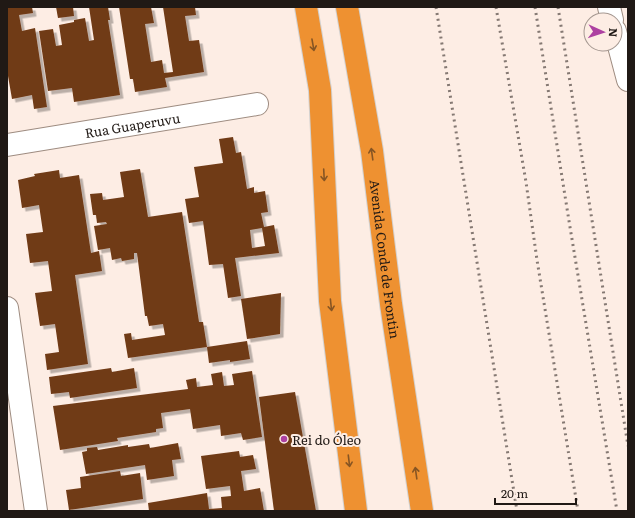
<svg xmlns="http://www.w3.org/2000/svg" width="635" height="518" viewBox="0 0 635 518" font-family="Literata,serif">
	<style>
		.building { fill: #703a16; fill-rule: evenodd; filter: url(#shadow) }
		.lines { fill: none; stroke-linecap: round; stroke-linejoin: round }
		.minor-casing { stroke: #9e8c81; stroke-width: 24 }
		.highway-casing { stroke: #d2d1d0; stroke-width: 24 }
		.minor { stroke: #fff; stroke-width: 22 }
		.highway { stroke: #ee9131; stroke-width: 22 }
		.rail { stroke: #857973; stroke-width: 3; stroke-dasharray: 2 4; stroke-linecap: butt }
		.oneway { stroke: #875523 }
		.poi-dot { fill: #ad41a1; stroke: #fdede4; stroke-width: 1.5 }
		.labels { text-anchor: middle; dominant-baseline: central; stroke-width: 4; stroke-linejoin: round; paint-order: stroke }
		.street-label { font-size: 13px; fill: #201915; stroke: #fdede4 }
		.poi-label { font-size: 13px; fill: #201915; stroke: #fdede4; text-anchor: start }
	</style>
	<defs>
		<filter id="shadow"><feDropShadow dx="3.5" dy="3.5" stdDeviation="0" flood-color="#0004"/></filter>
	</defs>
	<rect width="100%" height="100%" fill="#fdede4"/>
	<g class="building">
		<path d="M7,7H32L33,13L19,15L22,31L35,28L47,107L34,109L32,95L12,99L8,76H7Z"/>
		<path d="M56,7H73L74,16L58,18Z"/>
		<path d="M89,7H108L110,20H108L120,95L74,102L72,88L48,91L39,31L53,29L56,46L62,45L59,25L74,22V20L85,18L89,41L94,40Z"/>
		<path d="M119,7H151L154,23L145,24L151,62L162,60L164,73L173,72L163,7H195L196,15L185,16L189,41L199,40L204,72L165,78L167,87L135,92L133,79H130Z"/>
		<path d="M233,137L236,153L241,152L247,189L254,187V193L265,191L268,212L261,213L264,227L274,225L279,253L235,258L241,296L228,298L223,264L209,265L203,221L189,223L185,199L199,197L194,167L223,163L219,139ZM262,228L265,246L252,248L250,230Z"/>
		<path d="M140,169L148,217L182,212L199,322H203L207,347L128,358L124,334L131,333L132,340L165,335L163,324L149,326L147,316H145L137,253H134V259L122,261L121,258L112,260L110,248L98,250L94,226L107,224L106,222L97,223L96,215H93L90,194L102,193L103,200L124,197L120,172Z"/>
		<path d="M59,170L60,178L79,175L91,253L99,251L102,271L75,275L88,364L47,370L45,354L59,352L55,324L40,326L35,293L52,291L48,261L30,263L26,234L43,232L39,205L22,208L18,180L35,176L34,174Z"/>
		<path d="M281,293L280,334L247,339L241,299Z"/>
		<path d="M247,341L250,359L230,362V360L209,363L207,347Z"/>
		<path d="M111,368L112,372L134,368L137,388L70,398L69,392L51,394L49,377Z"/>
		<path d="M252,371L262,437L243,440L241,433L221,436L220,425L193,429L190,409L161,413L163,428L156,429V432L117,438L118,441L60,450L53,406L188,389L186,380L196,378L197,387L213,385L211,374L222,372L224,386L234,385L232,374Z"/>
		<path d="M295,392L316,511H274L259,397Z"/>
		<path d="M178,443L181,459L172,460L174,476L147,480L145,465L86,474L82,452L87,451V448L97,447L98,450L128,445V447L149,444L150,448Z"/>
		<path d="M239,451L240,457L253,455L256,469L241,471L244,491L260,488L264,511H149L148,503L207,493L209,509L222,508L221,497L231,496L230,486L206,489L201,456Z"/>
		<path d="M120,471L121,476L140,473L143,499L69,510L66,490L81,488L80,477Z"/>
	</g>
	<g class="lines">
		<defs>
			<g id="minor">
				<path d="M609,7L612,20"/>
				<path d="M615,31L628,80"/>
				<path id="s1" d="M7,145L257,104"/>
				<path d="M7,308L36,511"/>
			</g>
			<g id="highway">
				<path d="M306,7L320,90L330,301L356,511"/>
				<path id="s2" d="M347,7L372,151L391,304L422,511"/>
			</g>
		</defs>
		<use href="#minor" class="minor-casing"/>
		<use href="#highway" class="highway-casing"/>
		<use href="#minor" class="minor"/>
		<use href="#highway" class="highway"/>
		<g class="rail">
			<path d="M436,7L517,511"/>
			<path d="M496,7L526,182L537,260L578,511"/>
			<path d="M535,7L569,221L617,511"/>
			<path d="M558,7L628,446"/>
		</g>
	</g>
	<defs><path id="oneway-shaft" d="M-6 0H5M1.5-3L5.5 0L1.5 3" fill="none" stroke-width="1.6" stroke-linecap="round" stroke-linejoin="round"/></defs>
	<g class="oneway">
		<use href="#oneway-shaft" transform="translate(313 45) rotate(80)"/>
		<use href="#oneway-shaft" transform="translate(372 154) rotate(-98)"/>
		<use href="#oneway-shaft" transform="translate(324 175) rotate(87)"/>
		<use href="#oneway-shaft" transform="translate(331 305) rotate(84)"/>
		<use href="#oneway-shaft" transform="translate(349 461) rotate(83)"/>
		<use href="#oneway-shaft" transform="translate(416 473) rotate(-98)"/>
	</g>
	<circle class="poi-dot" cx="284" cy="439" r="4"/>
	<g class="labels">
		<g class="street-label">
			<text stroke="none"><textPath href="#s1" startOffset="127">Rua Guaperuvu</textPath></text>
			<text stroke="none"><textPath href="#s2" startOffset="255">Avenida Conde de Frontin</textPath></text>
		</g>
		<g class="poi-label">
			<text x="292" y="439">Rei do Óleo</text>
		</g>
	</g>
	<rect width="635" height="518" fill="none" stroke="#201915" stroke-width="16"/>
	<g transform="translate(603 32) rotate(93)"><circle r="19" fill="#fdede4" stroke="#a59891"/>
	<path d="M0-3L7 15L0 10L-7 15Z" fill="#ad41a1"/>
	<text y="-6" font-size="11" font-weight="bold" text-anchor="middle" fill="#201915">N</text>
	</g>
	<path d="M495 498v6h81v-6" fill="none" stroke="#201915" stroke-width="2"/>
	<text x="501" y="498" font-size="12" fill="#201915" stroke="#fdede4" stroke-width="3" paint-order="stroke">20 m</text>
</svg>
